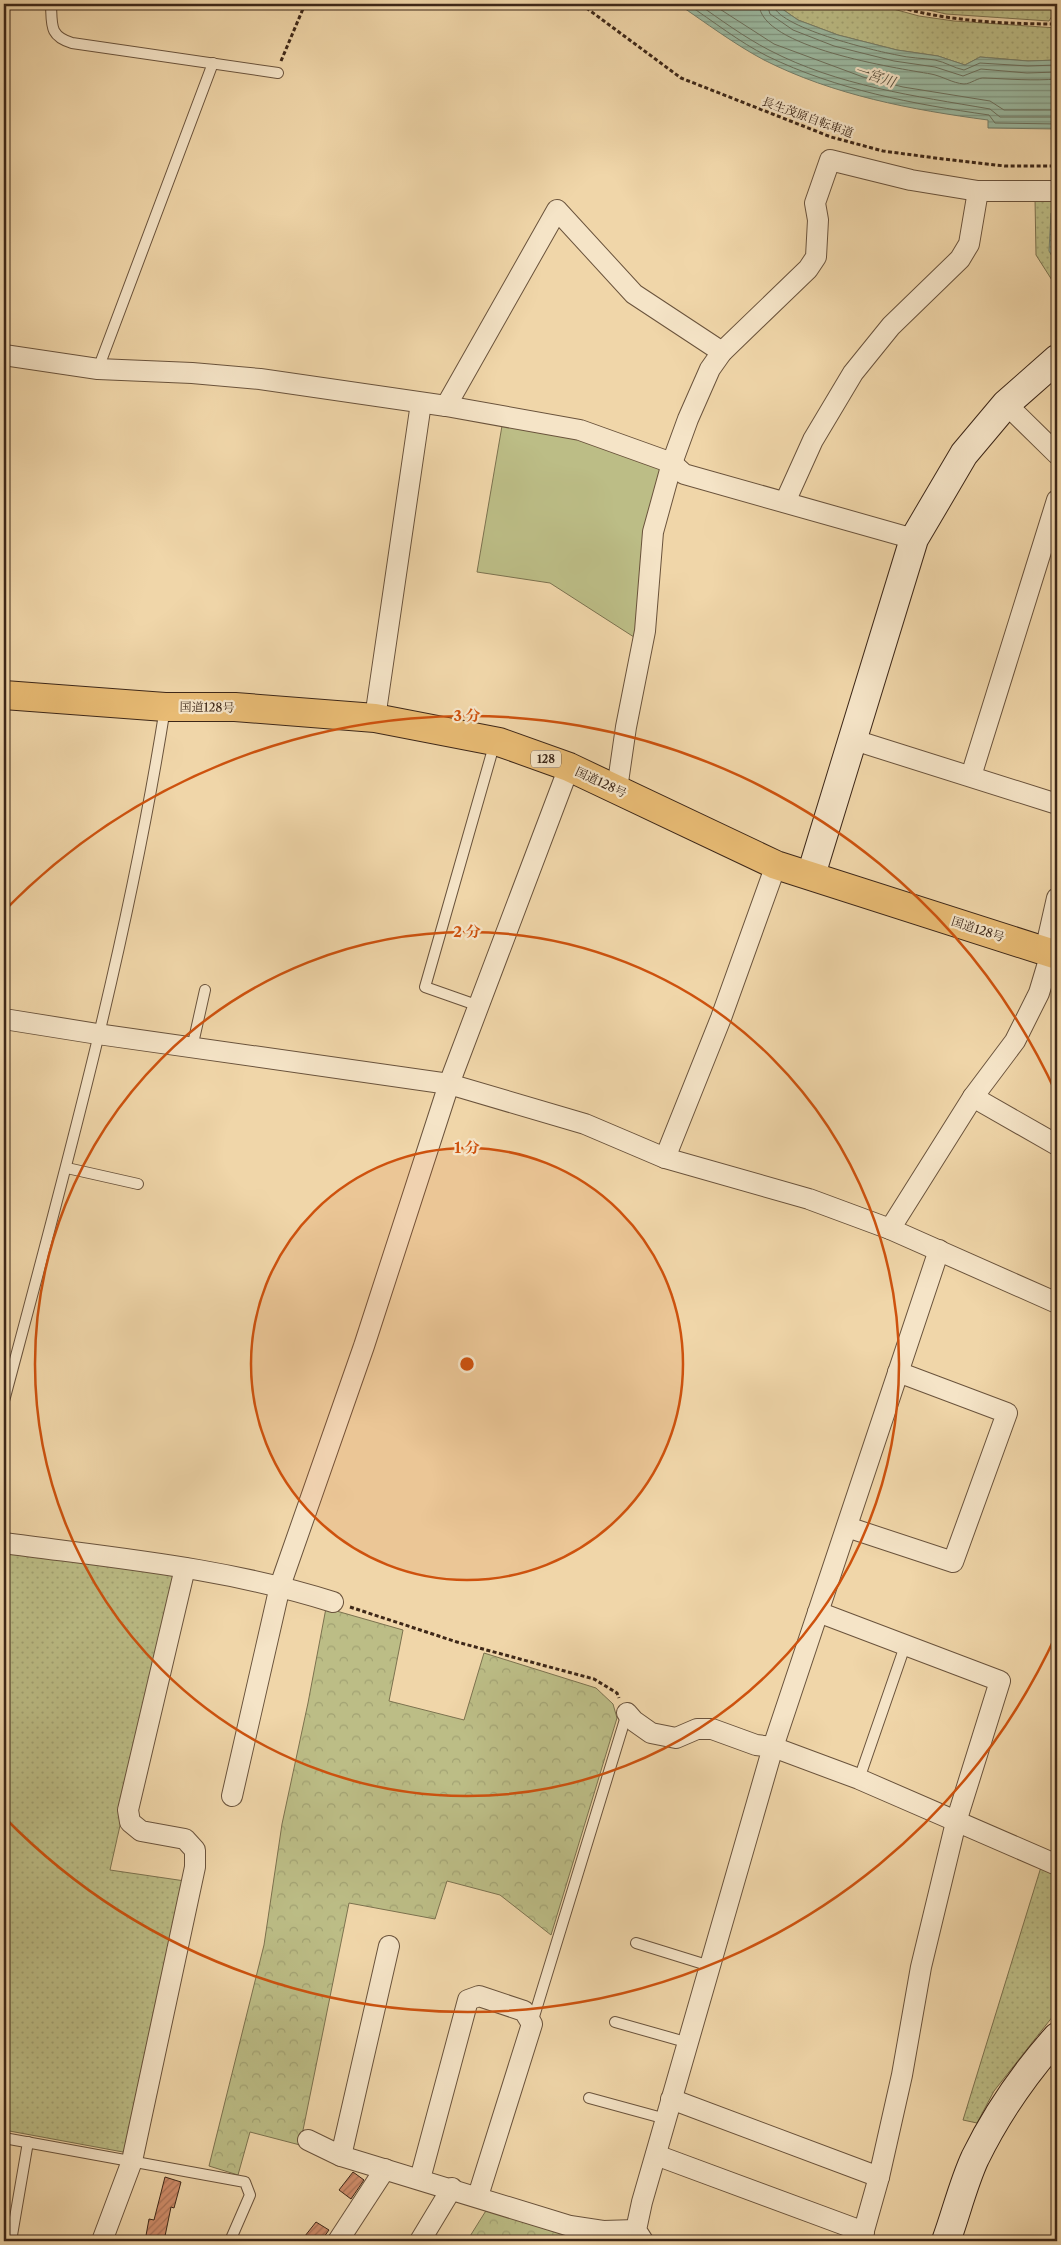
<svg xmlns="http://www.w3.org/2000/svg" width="1061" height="2245" viewBox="0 0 1061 2245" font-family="'Libre Caslon Text','Noto Serif JP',serif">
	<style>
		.grass { fill: url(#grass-dots); stroke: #7c724f }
		.forest { fill: url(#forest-crowns); stroke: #7c724f }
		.garden { fill: #bcbd86; stroke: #7c724f }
		.water { fill: url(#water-rules); stroke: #757f6b }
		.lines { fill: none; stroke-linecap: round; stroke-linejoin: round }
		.shore { stroke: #6c705d; stroke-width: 1 }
		.building { fill: url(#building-hatch); stroke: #3d2718 }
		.lane-casing { stroke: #6a533c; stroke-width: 12 }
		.street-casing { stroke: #6a533c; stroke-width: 22 }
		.secondary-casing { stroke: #3d2718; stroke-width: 30 }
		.highway-casing { stroke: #3d2718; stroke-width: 30 }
		.path { stroke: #3d2718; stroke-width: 3; stroke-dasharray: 4 2.5; stroke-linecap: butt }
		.lane { stroke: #f5e4c7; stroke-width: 10 }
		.street { stroke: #f5e4c7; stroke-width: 20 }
		.secondary { stroke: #f5e4c7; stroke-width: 28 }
		.highway { stroke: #e8bb74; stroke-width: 28 }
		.ring { fill: none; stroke: #ce520e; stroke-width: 2.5 }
		.labels { text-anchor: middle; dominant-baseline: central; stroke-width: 4.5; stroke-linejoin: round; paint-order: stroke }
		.shield { fill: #f5e4c7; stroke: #74604c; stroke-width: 1 }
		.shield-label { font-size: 11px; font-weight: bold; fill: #3d2718 }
		.street-label { font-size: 12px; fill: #3d2718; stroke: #f5e4c7 }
		.water-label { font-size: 14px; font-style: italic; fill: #544c3a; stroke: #f5e4c7 }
		.centre { fill: #ce520e; stroke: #f5e4c7; stroke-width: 2.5 }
		.ring-label { font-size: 15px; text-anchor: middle; font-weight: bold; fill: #ce520e; stroke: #f5e4c7; stroke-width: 4.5; stroke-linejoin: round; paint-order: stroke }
	</style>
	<defs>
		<pattern id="grass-dots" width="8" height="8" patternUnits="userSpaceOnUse" patternTransform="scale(1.25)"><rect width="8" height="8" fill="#bcbd86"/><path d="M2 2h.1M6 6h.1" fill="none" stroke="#a2a273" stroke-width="1.8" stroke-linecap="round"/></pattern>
		<pattern id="forest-crowns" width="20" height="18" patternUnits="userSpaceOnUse" patternTransform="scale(1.25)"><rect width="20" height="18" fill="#bcbd86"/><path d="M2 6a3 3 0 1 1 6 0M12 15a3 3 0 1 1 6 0" fill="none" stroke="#a2a273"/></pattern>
		<pattern id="water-rules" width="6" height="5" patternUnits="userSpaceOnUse" patternTransform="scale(1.25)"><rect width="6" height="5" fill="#9bbaa2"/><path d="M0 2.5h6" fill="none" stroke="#809783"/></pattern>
		<pattern id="building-hatch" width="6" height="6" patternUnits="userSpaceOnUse" patternTransform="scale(1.25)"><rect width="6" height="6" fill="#d18e6c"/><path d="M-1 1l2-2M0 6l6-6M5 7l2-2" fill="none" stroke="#ab7458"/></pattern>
	</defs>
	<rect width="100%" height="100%" fill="#f0d6a9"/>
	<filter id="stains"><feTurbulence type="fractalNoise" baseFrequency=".004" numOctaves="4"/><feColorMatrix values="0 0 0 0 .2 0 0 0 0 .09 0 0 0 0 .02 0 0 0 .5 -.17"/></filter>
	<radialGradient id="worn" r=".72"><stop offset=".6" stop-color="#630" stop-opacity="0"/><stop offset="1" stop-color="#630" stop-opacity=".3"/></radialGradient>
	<g class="grass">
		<path d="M775,4H875L919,16L954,21L1057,28V60L1028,61L980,57L965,65L938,56L897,50L838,35L798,20Z"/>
		<path d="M902,4H1057V8L1049,21L946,14Z"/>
		<path d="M1057,198V288L1036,255L1035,199Z"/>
		<path d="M4,1548L173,1572L176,1577L110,1870L185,1881L126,2149L123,2152L4,2130Z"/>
		<path d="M1041,1867L1057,1875V2011L994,2091L977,2123L963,2120Z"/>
	</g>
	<g class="forest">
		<path d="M326,1608L403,1630L389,1701L464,1720L484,1653L596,1688L613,1704L617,1718L551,1935L500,1895L447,1881L435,1919L349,1903L300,2145L250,2132L238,2175L209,2166L264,1945L282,1824L308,1703Z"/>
		<path d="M487,2209L589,2239L636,2237L638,2241H467Z"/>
	</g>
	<path class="garden" d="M503,420L581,434L662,466L637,639L550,583L477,572Z"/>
	<g class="water">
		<path d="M678,4H775L798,20L838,35L897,50L938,56L965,65L980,57L1028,61L1057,60V129L988,128V120C912,110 833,95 764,60C734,44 706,23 678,4Z"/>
		<path d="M1051,213H1057V265L1049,251Z"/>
	</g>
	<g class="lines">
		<g class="shore">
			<path d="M687,4C713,21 739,42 767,56C837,90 913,104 989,115L995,123L1057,124"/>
			<path d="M698,4C721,20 744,37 769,50C838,86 915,96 990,109L1000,117H1057"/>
			<path d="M712,4L774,44L863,77L903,87L990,101L1004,110H1057"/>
			<path d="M759,4C760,48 897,68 931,74C942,76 952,83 964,84C971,84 978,77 985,78C1009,79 1033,81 1057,79"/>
			<path d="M767,4L770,14L793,30L834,46L894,61L935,67L963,76L981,69L1027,73L1057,72"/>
			<path d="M773,4C775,27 875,51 897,55C909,58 922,58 935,60C945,62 954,68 964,70L980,63L1028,66L1057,65"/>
		</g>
	</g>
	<g class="building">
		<path d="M353,2172L364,2180L351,2199L339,2190Z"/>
		<path d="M165,2177L181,2182L174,2208L171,2207L164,2241H145L149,2219L154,2220Z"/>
		<path d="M316,2222L329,2230L321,2241H301Z"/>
	</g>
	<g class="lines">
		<defs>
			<g id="lane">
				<path d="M51,4C52,25 49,36 72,43L278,73"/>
				<path d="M98,369L213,63"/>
				<path d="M479,1006L425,987L495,742"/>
				<path d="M192,1048L205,990"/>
				<path d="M67,1168L138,1184"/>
				<path d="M4,1401C65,1172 128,943 165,708"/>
				<path d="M859,1779L905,1646"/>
				<path d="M636,1943L710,1966"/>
				<path d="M615,2022L689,2043"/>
				<path d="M532,2023L627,1713"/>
				<path d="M589,2098L666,2119"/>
				<path d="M4,2138L245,2182L250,2195L230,2241"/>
				<path d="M11,2241L28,2142"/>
			</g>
			<g id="street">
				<path d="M4,355L98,369L192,373L260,379L446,406L580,430L672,463L684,474L914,539"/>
				<path d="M1006,404L1057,454"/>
				<path d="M446,406L557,210L634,294L722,352"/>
				<path d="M785,502L813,440L853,373L891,326L960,259L969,244L978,191"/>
				<path d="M375,718L421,403"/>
				<path d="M851,739L1057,804"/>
				<path d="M971,776L1057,500"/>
				<path d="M617,789L626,727L645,631L653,532L672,463L688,419L710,369L722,352L808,269L816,257L818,220L815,203L830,160L911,180L978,191H1057"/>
				<path d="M4,1019L98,1034L449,1084L585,1124L665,1158L809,1199L890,1229L1057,1303"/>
				<path d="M973,1097L1057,1145"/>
				<path d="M665,1158L721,1018L776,865"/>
				<path d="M890,1229L973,1097L1015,1041L1039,993L1048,963L1045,951L1057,898"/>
				<path d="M847,1527L953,1562L1007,1413L898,1372"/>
				<path d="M4,1543C114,1558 227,1568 333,1602"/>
				<path d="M818,1612L1000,1681L956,1822L921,1967L902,2075L879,2177L861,2241"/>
				<path d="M627,1713L634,1721L651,1733L676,1738L697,1729H712L756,1745L773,1747L859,1779L1057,1865"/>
				<path d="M232,1796L280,1586L364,1346L449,1084L569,767"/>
				<path d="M671,2099L879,2177"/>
				<path d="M308,2140L341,2156L570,2226L603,2231L636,2230"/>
				<path d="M656,2155L864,2232"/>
				<path d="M341,2156L389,1946"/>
				<path d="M420,2179L468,2000L479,1996L524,2011L532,2024L478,2196"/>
				<path d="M102,2241L132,2161L195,1867V1850L185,1839L141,1831L130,1822L128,1810L185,1568"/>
				<path d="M338,2241L385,2169"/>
				<path d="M420,2241L452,2188"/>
				<path d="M643,2241L636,2230L642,2202L773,1747L939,1250"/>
			</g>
			<g id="secondary">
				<path d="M811,875L914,539L964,454L1006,404L1057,359"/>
				<path d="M946,2241C956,2214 963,2184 975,2158C997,2113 1024,2074 1057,2037"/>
			</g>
			<path id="highway" d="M4,695L165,707H235L375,718L499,742L569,767L776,865L1057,955"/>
		</defs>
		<use href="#lane" class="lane-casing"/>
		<use href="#street" class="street-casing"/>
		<use href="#secondary" class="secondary-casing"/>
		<use href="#highway" class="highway-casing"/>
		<g class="path">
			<path d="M581,4L681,78L831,137L883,151L943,159L1005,166H1057"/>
			<path d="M889,4C942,21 1002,24 1057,24"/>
			<path d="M281,61L305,4"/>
			<path d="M350,1607L457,1642L594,1679L617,1693L619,1698"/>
		</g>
		<use href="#lane" class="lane"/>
		<use href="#street" class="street"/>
		<use href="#secondary" class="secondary"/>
		<use href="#highway" class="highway"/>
	</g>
	<circle cx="467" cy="1364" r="216" fill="#ce520e" fill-opacity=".12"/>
	<g class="ring">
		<circle cx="467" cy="1364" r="216"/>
		<circle cx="467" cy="1364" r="432"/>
		<path d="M1057 1633A648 648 0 0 1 5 1818M5 910A648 648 0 0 1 1057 1095"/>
	</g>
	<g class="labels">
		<rect class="shield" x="531" y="750.5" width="30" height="17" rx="4"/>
		<g class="shield-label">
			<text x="546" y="759">128</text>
		</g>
		<g class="street-label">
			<text transform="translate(808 117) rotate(20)">長生茂原自転車道</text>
			<text transform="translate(207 707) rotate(1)">国道128号</text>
			<text transform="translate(601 782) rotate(25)">国道128号</text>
			<text transform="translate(978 929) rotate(18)">国道128号</text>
		</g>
		<g class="water-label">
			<text transform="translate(875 76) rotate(18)">一宮川</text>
		</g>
	</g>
	<circle cx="467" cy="1364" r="8" class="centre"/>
	<g class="ring-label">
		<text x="467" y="721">3 分</text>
		<text x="467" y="937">2 分</text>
		<text x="467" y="1153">1 分</text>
	</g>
	<rect width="1061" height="2245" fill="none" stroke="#f0d6a9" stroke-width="20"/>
	<rect x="5" y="5" width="1051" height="2235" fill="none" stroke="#3d2718" stroke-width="2.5"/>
	<rect x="10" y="10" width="1041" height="2225" fill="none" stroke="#3d2718"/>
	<rect width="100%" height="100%" filter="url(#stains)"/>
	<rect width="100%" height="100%" fill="url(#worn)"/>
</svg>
